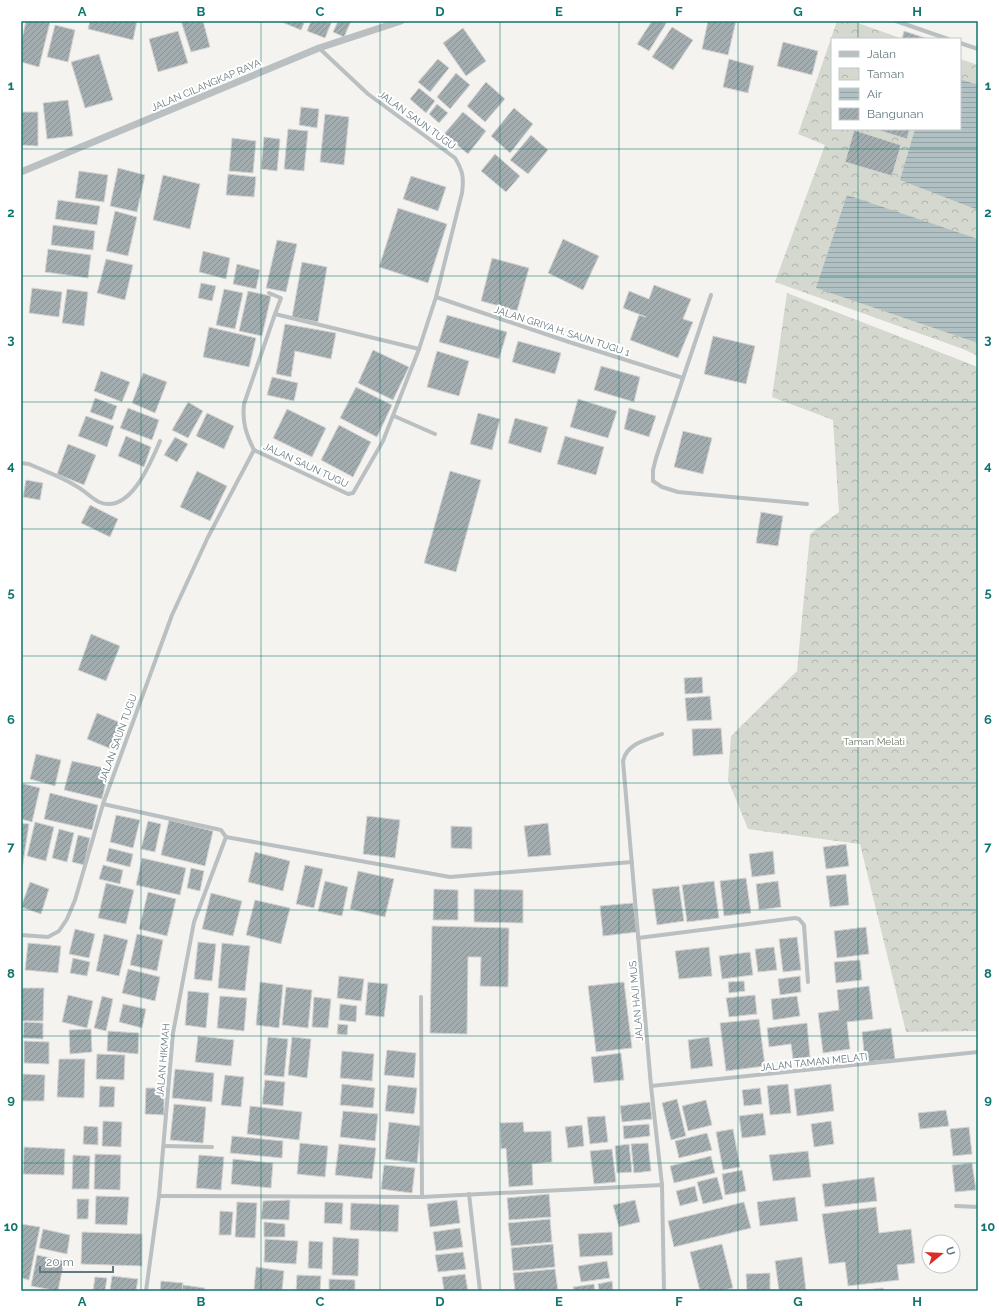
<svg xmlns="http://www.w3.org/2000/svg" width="999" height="1312" viewBox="0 0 999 1312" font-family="Raleway,sans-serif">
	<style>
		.park { fill: url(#park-crowns) }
		.water { fill: url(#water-rules) }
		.building { fill: url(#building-hatch); stroke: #d5d4d2 }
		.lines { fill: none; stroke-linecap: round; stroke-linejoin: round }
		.minor { stroke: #babfc1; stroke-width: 4 }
		.tertiary { stroke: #babfc1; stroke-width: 7 }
		.grid { fill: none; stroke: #0f766e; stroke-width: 1; stroke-opacity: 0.55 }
		.labels { text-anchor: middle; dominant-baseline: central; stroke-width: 4; stroke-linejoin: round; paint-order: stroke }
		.street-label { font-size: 10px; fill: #64787f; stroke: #fff }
		.park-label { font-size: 10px; fill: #6a7762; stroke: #fff }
		.neatline { fill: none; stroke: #0f766e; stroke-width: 1.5 }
		.grid-label { font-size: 13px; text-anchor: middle; font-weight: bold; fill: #0f766e }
	</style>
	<defs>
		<pattern id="park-crowns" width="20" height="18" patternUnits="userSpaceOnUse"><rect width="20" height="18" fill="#d4d8cf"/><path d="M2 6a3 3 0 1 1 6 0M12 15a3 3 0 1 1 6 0" fill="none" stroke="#b0b4ad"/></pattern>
		<pattern id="water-rules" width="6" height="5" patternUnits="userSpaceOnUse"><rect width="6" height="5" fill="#b1c1c3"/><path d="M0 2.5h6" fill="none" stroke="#94a2a4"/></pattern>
		<pattern id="building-hatch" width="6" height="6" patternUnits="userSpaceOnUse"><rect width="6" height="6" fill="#a3adb0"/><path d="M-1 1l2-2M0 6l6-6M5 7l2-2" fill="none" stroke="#889294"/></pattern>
	</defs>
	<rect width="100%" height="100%" fill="#f4f3ef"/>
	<g class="park">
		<path d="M837,21H852L903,39H832V129H960V59L978,65V356L963,349L775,282L825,145L798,134Z"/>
		<path d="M787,293L978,367V1031L906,1032L860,844L748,829L728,780L731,736L797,671L810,534L839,512L833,420L772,397Z"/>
	</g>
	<g class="water">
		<path d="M960,79L978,85V210L900,180L915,129H960Z"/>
		<path d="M847,195L978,239V343L816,288Z"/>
	</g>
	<g class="building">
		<path d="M26,21L50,22L39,67L21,62V43Z"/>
		<path d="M90,21H137L133,40L88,29Z"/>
		<path d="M181,21H203L210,47L191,52Z"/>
		<path d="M279,21H305L301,30Z"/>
		<path d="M311,21H332L325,38L307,31Z"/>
		<path d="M338,21H351L344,37L333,32Z"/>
		<path d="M652,21L667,22L649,51L637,44Z"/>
		<path d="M708,21H736L728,55L702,49Z"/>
		<path d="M55,25L75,30L68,62L47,57Z"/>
		<path d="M672,27L693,40L673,70L652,57Z"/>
		<path d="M463,28L486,61L466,76L443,43Z"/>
		<path d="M178,31L188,63L158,72L149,39Z"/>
		<path d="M904,31L928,39H902Z"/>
		<path d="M783,42L818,51L812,75L777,66Z"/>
		<path d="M99,54L113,100L85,108L71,62Z"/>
		<path d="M438,59L449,68L430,92L418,82Z"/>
		<path d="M729,59L754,66L748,93L723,87Z"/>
		<path d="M456,73L470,85L450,109L437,97Z"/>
		<path d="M486,82L505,99L485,122L467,106Z"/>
		<path d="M419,88L435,101L426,113L410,99Z"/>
		<path d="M68,100L73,136L47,139L43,103Z"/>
		<path d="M437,104L448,113L439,123L429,114Z"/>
		<path d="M301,107L319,109L317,128L299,125Z"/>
		<path d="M514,108L533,124L510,153L491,136Z"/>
		<path d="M21,112H38V146L21,145Z"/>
		<path d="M463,112L486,131L468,154L444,134Z"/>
		<path d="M325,114L349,117L344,165L320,162Z"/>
		<path d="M288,129L308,131L304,171L284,169Z"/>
		<path d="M874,129H910L907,139Z"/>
		<path d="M854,130L901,145L892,176L845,162Z"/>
		<path d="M531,135L548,150L528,174L510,160Z"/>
		<path d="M264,137L280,139L277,171L261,169Z"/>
		<path d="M232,138L256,141L253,173L229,171Z"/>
		<path d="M495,154L520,176L506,192L481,171Z"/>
		<path d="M118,168L145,175L137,212L110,206Z"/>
		<path d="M79,171L108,175L104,202L75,198Z"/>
		<path d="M228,174L256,177L254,197L226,195Z"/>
		<path d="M163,175L200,184L190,229L153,220Z"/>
		<path d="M411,176L446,187L438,211L403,199Z"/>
		<path d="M58,200L100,206L97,225L55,219Z"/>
		<path d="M398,208L447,224L428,283L379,267Z"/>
		<path d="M115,211L137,217L128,256L106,251Z"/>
		<path d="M53,225L95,231L93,250L51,245Z"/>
		<path d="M563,239L599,256L583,290L548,273Z"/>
		<path d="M277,240L297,244L286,292L266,288Z"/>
		<path d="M48,249L91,255L88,278L45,272Z"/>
		<path d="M203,251L230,258L226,279L199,272Z"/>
		<path d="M492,258L529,268L517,311L481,301Z"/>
		<path d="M106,259L133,265L125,300L97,293Z"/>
		<path d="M302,262L327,267L318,322L292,317Z"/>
		<path d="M237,264L260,270L256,289L233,284Z"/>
		<path d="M201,283L216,286L212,301L198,298Z"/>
		<path d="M654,285L691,299L683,319L693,322L678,358L630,340L639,315L646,317L623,308L629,291L649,299Z"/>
		<path d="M32,288L62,292L59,317L29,313Z"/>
		<path d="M67,289L88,292L84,326L62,323Z"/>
		<path d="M224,289L243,293L235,329L216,325Z"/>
		<path d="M248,291L271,296L262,336L239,331Z"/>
		<path d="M447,315L507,332L499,359L439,342Z"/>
		<path d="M285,324L336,333L331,359L295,351L291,377L276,374Z"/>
		<path d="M209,327L256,338L249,367L203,357Z"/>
		<path d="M713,336L755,346L746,384L704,374Z"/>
		<path d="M518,341L561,353L555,374L512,362Z"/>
		<path d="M373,350L409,367L393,400L358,383Z"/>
		<path d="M437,351L469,361L459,396L427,387Z"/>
		<path d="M601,366L640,377L634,402L594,390Z"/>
		<path d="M101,371L130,382L122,402L94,391Z"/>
		<path d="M143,373L167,382L155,413L132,403Z"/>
		<path d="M272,377L298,383L294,401L267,395Z"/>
		<path d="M356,387L392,405L377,437L340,418Z"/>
		<path d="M95,398L117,406L112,420L90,412Z"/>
		<path d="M578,399L617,411L608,438L570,427Z"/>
		<path d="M188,402L203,411L188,438L172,430Z"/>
		<path d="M128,408L159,420L152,440L120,428Z"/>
		<path d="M629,408L656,416L649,437L624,429Z"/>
		<path d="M287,409L326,428L312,457L273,438Z"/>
		<path d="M207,413L234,426L224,449L196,436Z"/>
		<path d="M478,413L500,419L492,450L470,444Z"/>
		<path d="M86,416L114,426L107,447L78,436Z"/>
		<path d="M515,418L548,427L541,453L508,443Z"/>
		<path d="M339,425L371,442L353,477L321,460Z"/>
		<path d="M683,431L712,438L703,474L674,467Z"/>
		<path d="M126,436L151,447L144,467L118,456Z"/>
		<path d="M565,436L604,447L596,475L557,464Z"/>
		<path d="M175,437L188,444L177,462L164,455Z"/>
		<path d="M68,444L96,455L84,485L57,474Z"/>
		<path d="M197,471L227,486L210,521L180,507Z"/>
		<path d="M450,471L481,480L456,572L424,563Z"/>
		<path d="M26,480L43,483L40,500L23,497Z"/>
		<path d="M90,505L118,519L110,537L81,523Z"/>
		<path d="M761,512L783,516L778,546L756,543Z"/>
		<path d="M91,634L120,646L106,681L78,670Z"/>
		<path d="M702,677L703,693L685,694L684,678Z"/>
		<path d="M710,696L712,720L687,721L685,698Z"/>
		<path d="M97,713L126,725L116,751L87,739Z"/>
		<path d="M721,728L723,754L693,756L692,729Z"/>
		<path d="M36,754L61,760L55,786L30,779Z"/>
		<path d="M72,761L109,769L102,799L64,790Z"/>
		<path d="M21,783L40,788L32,822L21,819Z"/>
		<path d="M50,793L98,805L92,830L44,819Z"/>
		<path d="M116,815L140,820L133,848L110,842Z"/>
		<path d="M367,816L400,820L395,858L363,854Z"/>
		<path d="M169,820L213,831L205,866L161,855Z"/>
		<path d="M148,821L161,824L155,852L141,849Z"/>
		<path d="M35,822L54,827L46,861L27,856Z"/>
		<path d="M21,823L29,824L21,876Z"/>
		<path d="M548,823L551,855L528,857L524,826Z"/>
		<path d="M451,826L472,827V849L451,848Z"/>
		<path d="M59,829L74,833L67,862L52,858Z"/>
		<path d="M78,835L90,838L84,865L72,862Z"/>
		<path d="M846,844L849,866L826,869L823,847Z"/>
		<path d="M109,848L133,854L130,867L106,861Z"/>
		<path d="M773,851L775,874L752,877L749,854Z"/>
		<path d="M255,852L290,861L283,891L248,882Z"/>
		<path d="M142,858L186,868L180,895L136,885Z"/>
		<path d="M103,865L123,870L120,884L99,879Z"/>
		<path d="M305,865L323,869L314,908L296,904Z"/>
		<path d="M191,868L204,871L200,891L187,888Z"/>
		<path d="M358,871L394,879L385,917L350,909Z"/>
		<path d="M846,874L849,905L830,907L826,876Z"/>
		<path d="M746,878L751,913L724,916L720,881Z"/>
		<path d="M325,881L348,887L342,916L318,911Z"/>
		<path d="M714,881L719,918L687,922L682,885Z"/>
		<path d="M778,881L781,907L759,910L756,884Z"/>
		<path d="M30,882L49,889L41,914L21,907Z"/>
		<path d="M106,883L134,890L126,924L98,918Z"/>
		<path d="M679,886L684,921L657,925L652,889Z"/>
		<path d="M434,889L458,890V920H433Z"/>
		<path d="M474,889L523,890V923L474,922Z"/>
		<path d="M148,892L176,899L167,936L139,929Z"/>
		<path d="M211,893L242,901L233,936L202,929Z"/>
		<path d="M255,900L290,908L281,944L246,935Z"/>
		<path d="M633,903L637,932L603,936L600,906Z"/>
		<path d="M432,926L509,928L508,987L480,986L481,957H468L467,1034L430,1033Z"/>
		<path d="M866,927L869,954L837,958L834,931Z"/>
		<path d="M75,929L95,934L89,958L69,954Z"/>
		<path d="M104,934L128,940L119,976L96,971Z"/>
		<path d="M137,934L163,940L157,971L130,965Z"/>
		<path d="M797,937L801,970L783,972L779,939Z"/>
		<path d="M198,942L216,944L212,981L194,979Z"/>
		<path d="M28,943L61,946L58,973L25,970Z"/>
		<path d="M222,943L250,946L245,991L218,988Z"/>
		<path d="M709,947L712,976L679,979L675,951Z"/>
		<path d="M774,947L777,970L758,972L755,949Z"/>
		<path d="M750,952L753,975L722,979L719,956Z"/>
		<path d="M73,958L90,962L87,976L70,973Z"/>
		<path d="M860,960L862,980L836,983L834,962Z"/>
		<path d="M128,969L160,977L155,1001L122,993Z"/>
		<path d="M339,976L364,979L361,1001L337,998Z"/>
		<path d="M800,976L801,992L780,995L778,979Z"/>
		<path d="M744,981L745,991L729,993L728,982Z"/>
		<path d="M260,982L283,985L279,1028L256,1025Z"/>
		<path d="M368,982L388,984L384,1017L365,1015Z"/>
		<path d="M624,982L632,1048L596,1052L588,986Z"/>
		<path d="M869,986L873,1019L847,1022L850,1049L823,1053L818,1013L839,1010L837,990Z"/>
		<path d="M286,987L312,990L308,1028L282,1025Z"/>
		<path d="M21,988H44L43,1021H21Z"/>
		<path d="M188,991L209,993L206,1028L185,1025Z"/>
		<path d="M68,995L93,1001L87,1028L62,1022Z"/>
		<path d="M755,995L757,1014L729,1017L726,998Z"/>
		<path d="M102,996L113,999L106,1031L94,1028Z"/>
		<path d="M220,996L247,998L244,1031L217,1028Z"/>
		<path d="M797,996L800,1016L773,1020L771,999Z"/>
		<path d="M314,997L331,999L328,1028L312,1027Z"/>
		<path d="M123,1004L146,1009L142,1028L119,1022Z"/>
		<path d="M340,1004L357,1006L356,1022L339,1020Z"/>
		<path d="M759,1019L765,1066L726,1071L720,1023Z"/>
		<path d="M24,1022L43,1023V1039L23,1038Z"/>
		<path d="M807,1023L810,1057L793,1059L791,1044L769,1047L767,1028Z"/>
		<path d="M338,1024L348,1025L347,1035L337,1034Z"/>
		<path d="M891,1028L895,1059L865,1062L862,1032Z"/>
		<path d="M91,1029L92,1052L70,1054L69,1030Z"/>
		<path d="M108,1031L139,1033L138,1054L107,1051Z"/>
		<path d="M198,1036L234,1040L231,1066L195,1062Z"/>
		<path d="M268,1037L288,1039L284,1077L264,1075Z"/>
		<path d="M292,1037L311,1039L307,1078L288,1075Z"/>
		<path d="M709,1037L713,1066L691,1069L688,1040Z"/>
		<path d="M24,1041L49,1042V1064L24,1063Z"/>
		<path d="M387,1050L416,1053L414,1078L384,1075Z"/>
		<path d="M342,1051L374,1054L372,1081L340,1078Z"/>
		<path d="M621,1053L624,1080L594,1083L591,1057Z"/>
		<path d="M97,1054L125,1055L124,1080L96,1079Z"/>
		<path d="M59,1059H85L84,1098L57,1097Z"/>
		<path d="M175,1069L214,1073L212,1102L172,1098Z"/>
		<path d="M23,1074L45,1075L44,1101H22Z"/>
		<path d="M225,1075L244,1077L241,1107L221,1105Z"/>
		<path d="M265,1080L285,1082L283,1106L262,1104Z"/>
		<path d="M342,1084L375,1088L373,1108L340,1105Z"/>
		<path d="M788,1084L791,1113L770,1115L767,1086Z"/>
		<path d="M831,1084L834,1111L797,1116L794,1089Z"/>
		<path d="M388,1085L417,1088L414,1114L385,1111Z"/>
		<path d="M100,1086L115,1087L114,1107H99Z"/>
		<path d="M146,1088H164V1115L145,1114Z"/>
		<path d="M760,1088L762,1104L744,1106L742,1090Z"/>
		<path d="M677,1099L686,1136L671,1140L662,1103Z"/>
		<path d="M706,1100L712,1125L688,1131L682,1106Z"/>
		<path d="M650,1102L652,1119L622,1122L620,1106Z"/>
		<path d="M174,1104L206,1107L203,1143L170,1140Z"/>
		<path d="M250,1106L302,1112L299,1140L247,1134Z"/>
		<path d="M946,1110L949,1126L920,1129L918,1113Z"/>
		<path d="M343,1111L378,1114L375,1141L340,1137Z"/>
		<path d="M763,1113L766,1135L742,1138L739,1116Z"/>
		<path d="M605,1116L608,1142L590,1144L587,1117Z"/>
		<path d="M103,1121L122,1122L121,1147L102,1146Z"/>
		<path d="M831,1121L834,1144L814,1147L811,1124Z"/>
		<path d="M389,1122L421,1126L417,1163L385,1159Z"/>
		<path d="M523,1122L524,1132L551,1131L552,1162L532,1164L533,1185L509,1187L506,1148L501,1149L500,1123Z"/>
		<path d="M649,1124L650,1136L624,1139L623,1126Z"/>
		<path d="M582,1125L584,1146L568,1148L565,1127Z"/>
		<path d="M84,1126L98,1127V1145L83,1144Z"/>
		<path d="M969,1127L972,1154L953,1156L950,1129Z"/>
		<path d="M733,1129L740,1167L723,1170L716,1132Z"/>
		<path d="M707,1133L712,1150L679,1158L675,1141Z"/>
		<path d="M232,1136L283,1141L282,1158L230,1153Z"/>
		<path d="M300,1143L328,1146L325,1177L297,1174Z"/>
		<path d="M648,1143L651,1171L634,1173L631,1144Z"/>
		<path d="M339,1144L376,1148L372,1179L335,1175Z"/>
		<path d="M629,1144L632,1172L617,1173L615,1146Z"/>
		<path d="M24,1147L65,1149L64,1175L23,1174Z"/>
		<path d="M612,1149L616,1182L594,1184L590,1151Z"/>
		<path d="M808,1151L811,1177L773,1181L769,1155Z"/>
		<path d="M95,1154L121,1155L120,1190L94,1189Z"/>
		<path d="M73,1155L90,1156L89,1189H72Z"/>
		<path d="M199,1155L224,1157L221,1190L196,1188Z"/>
		<path d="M711,1156L715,1173L674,1183L670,1166Z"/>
		<path d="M233,1159L273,1163L271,1188L231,1184Z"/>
		<path d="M972,1163L976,1190L955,1192L952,1165Z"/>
		<path d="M384,1165L415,1168L412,1193L381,1189Z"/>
		<path d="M742,1170L746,1191L725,1195L722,1174Z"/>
		<path d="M717,1177L723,1199L703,1204L697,1182Z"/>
		<path d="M874,1177L877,1201L825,1207L822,1184Z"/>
		<path d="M695,1186L698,1201L680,1206L676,1191Z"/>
		<path d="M549,1194L551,1217L509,1220L507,1198Z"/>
		<path d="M96,1196L129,1197L127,1225L95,1224Z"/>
		<path d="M795,1197L798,1221L760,1226L757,1202Z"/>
		<path d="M77,1199H89L88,1219H77Z"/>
		<path d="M290,1200L289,1220L261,1219L263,1201Z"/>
		<path d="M457,1200L460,1223L430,1227L427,1204Z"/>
		<path d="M635,1200L640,1222L619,1227L613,1205Z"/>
		<path d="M237,1202L257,1203L255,1238L235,1237Z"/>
		<path d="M325,1202L343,1203L342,1224L324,1223Z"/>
		<path d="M744,1202L751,1228L674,1247L668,1221Z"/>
		<path d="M351,1203L399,1205L398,1232L350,1230Z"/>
		<path d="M876,1207L879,1233L911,1229L915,1263L897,1265L899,1280L848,1286L845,1262L829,1264L822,1214Z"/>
		<path d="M220,1211L233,1212L231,1235H219Z"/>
		<path d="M550,1219L552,1242L511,1246L508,1223Z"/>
		<path d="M264,1222L285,1224V1237H264Z"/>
		<path d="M21,1224L40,1227L29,1280L21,1278Z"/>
		<path d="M460,1228L463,1247L436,1251L433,1232Z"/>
		<path d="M43,1229L70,1235L67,1254L39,1248Z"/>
		<path d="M82,1232L142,1234V1266L81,1264Z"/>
		<path d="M612,1232L613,1255L580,1257L578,1234Z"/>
		<path d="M333,1237L359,1239L358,1276L332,1275Z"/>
		<path d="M265,1239L298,1241L296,1264L264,1262Z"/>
		<path d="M309,1241L323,1242L322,1269L308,1268Z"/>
		<path d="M553,1244L555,1267L513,1271L511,1248Z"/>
		<path d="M722,1244L733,1288L720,1291H700L690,1252Z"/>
		<path d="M463,1252L466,1269L438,1272L435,1255Z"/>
		<path d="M37,1255L64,1261L58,1291L31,1286Z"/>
		<path d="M802,1257L806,1291H779L775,1261Z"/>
		<path d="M607,1261L610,1278L581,1282L578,1266Z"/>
		<path d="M256,1267L284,1271L282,1291L254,1290Z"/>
		<path d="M555,1269L558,1291H515L513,1273Z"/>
		<path d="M770,1273V1291H747L746,1274Z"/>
		<path d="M465,1274L468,1291H444L442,1277Z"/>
		<path d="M297,1275L321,1276L320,1291H296Z"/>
		<path d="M112,1276L138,1279L136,1291H110Z"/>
		<path d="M95,1277L107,1278L105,1291H93Z"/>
		<path d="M329,1279L355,1280V1291H329Z"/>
		<path d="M161,1281L183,1283L182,1291H160Z"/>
		<path d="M612,1281L613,1291H599L598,1284Z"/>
		<path d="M594,1284L595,1291H574L573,1287Z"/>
		<path d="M183,1285L205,1288L204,1291H182Z"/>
		<path d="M883,1288L884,1291H866V1290Z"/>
	</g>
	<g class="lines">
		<g class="minor">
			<path d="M896,21L948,39"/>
			<path d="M960,43L978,49"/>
			<path d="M269,293L281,298L275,314"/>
			<path d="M711,295L656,458L653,470V481L662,487L678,492L807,504"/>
			<path d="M436,297L569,342L683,378"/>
			<path d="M394,416L435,434"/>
			<path d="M254,450L348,494L353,493L383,441L419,349L436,297L462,193C464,178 463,171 455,158L368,94L319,48"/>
			<path d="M254,450C246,434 242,422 244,404L275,314L419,349"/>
			<path d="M21,463L29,464C44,471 62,477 76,486C84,490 91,498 99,502C130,515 151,462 160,441"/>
			<path d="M662,734C647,740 627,743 623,761L651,1086L662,1185L664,1291"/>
			<path d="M103,804L221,830L226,837L450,877L632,862"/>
			<path d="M21,935L48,937L59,931L67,919L75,900L103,804L172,615L208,537L254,450"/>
			<path d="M638,938L795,918L799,919L804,925L808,982"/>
			<path d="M421,997L422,1197"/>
			<path d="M651,1086L978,1052"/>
			<path d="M164,1146L212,1147"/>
			<path d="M469,1194L480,1291"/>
			<path d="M159,1196L422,1197L662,1185"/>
			<path d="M956,1206L978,1207"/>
			<path d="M146,1291L159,1196L173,1033L194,922L226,837"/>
		</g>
		<path class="tertiary" d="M21,172L319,48L401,21"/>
	</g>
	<path class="grid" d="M141,21V1291M261,21V1291M380,21V1291M500,21V1291M619,21V1291M738,21V1291M858,21V39M858,129V1291M21,149H978M21,276H978M21,402H978M21,529H978M21,656H978M21,783H978M21,910H978M21,1036H978M21,1163H978"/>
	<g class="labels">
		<g class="street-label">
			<text transform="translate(206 85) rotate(-23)">JALAN CILANGKAP RAYA</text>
			<text transform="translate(417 120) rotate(36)">JALAN SAUN TUGU</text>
			<text transform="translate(562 331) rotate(18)">JALAN GRIYA H. SAUN TUGU 1</text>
			<text transform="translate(306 465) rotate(25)">JALAN SAUN TUGU</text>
			<text transform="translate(118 738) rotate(-70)">JALAN SAUN TUGU</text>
			<text transform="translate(636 1001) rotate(-95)">JALAN HAJI MUS</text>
			<text transform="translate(163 1060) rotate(-85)">JALAN HIKMAH</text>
			<text transform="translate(814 1062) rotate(-6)">JALAN TAMAN MELATI</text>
		</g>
		<g class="park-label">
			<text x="874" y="741">Taman Melati</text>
		</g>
	</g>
	<rect width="999" height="1312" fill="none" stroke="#ffffff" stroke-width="44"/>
	<rect x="831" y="38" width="130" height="92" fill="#ffffff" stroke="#c1c9cc"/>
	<rect x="839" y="51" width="20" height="6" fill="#babfc1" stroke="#c1c9cc"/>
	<text x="867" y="58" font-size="12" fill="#64787f">Jalan</text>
	<rect x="839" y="68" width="20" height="12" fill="url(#park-crowns)" stroke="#c1c9cc"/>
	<text x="867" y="78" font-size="12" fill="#64787f">Taman</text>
	<rect x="839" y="88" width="20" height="12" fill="url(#water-rules)" stroke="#c1c9cc"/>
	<text x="867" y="98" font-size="12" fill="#64787f">Air</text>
	<rect x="839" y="108" width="20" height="12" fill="url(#building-hatch)" stroke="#c1c9cc"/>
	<text x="867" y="118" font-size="12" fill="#64787f">Bangunan</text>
	<g transform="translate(941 1254) rotate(72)"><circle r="19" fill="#ffffff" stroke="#c1c9cc"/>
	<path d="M0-3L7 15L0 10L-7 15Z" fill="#db2e28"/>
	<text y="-6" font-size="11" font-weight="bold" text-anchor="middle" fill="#64787f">U</text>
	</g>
	<path d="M40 1266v6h73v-6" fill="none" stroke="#64787f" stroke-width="2"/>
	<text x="46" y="1266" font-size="12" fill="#64787f" stroke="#ffffff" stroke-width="3" paint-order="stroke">20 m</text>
	<rect x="22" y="22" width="955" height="1268" class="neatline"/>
	<g class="grid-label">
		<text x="82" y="16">A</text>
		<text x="201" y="16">B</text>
		<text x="320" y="16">C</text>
		<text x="440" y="16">D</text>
		<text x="559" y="16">E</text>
		<text x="679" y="16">F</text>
		<text x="798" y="16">G</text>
		<text x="917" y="16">H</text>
		<text x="11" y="90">1</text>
		<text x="988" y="90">1</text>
		<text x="11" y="217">2</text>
		<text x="988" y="217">2</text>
		<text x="11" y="344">3</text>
		<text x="988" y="344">3</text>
		<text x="11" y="470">4</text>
		<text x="988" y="470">4</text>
		<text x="11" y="597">5</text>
		<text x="988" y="597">5</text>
		<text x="11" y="724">6</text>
		<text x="988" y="724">6</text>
		<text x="11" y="851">7</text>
		<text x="988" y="851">7</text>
		<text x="11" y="978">8</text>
		<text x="988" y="978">8</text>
		<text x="11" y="1104">9</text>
		<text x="988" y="1104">9</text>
		<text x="11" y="1231">10</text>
		<text x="988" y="1231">10</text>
		<text x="82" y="1306">A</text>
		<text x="201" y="1306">B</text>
		<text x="320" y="1306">C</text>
		<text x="440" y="1306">D</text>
		<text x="559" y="1306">E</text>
		<text x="679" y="1306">F</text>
		<text x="798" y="1306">G</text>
		<text x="917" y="1306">H</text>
	</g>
</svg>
